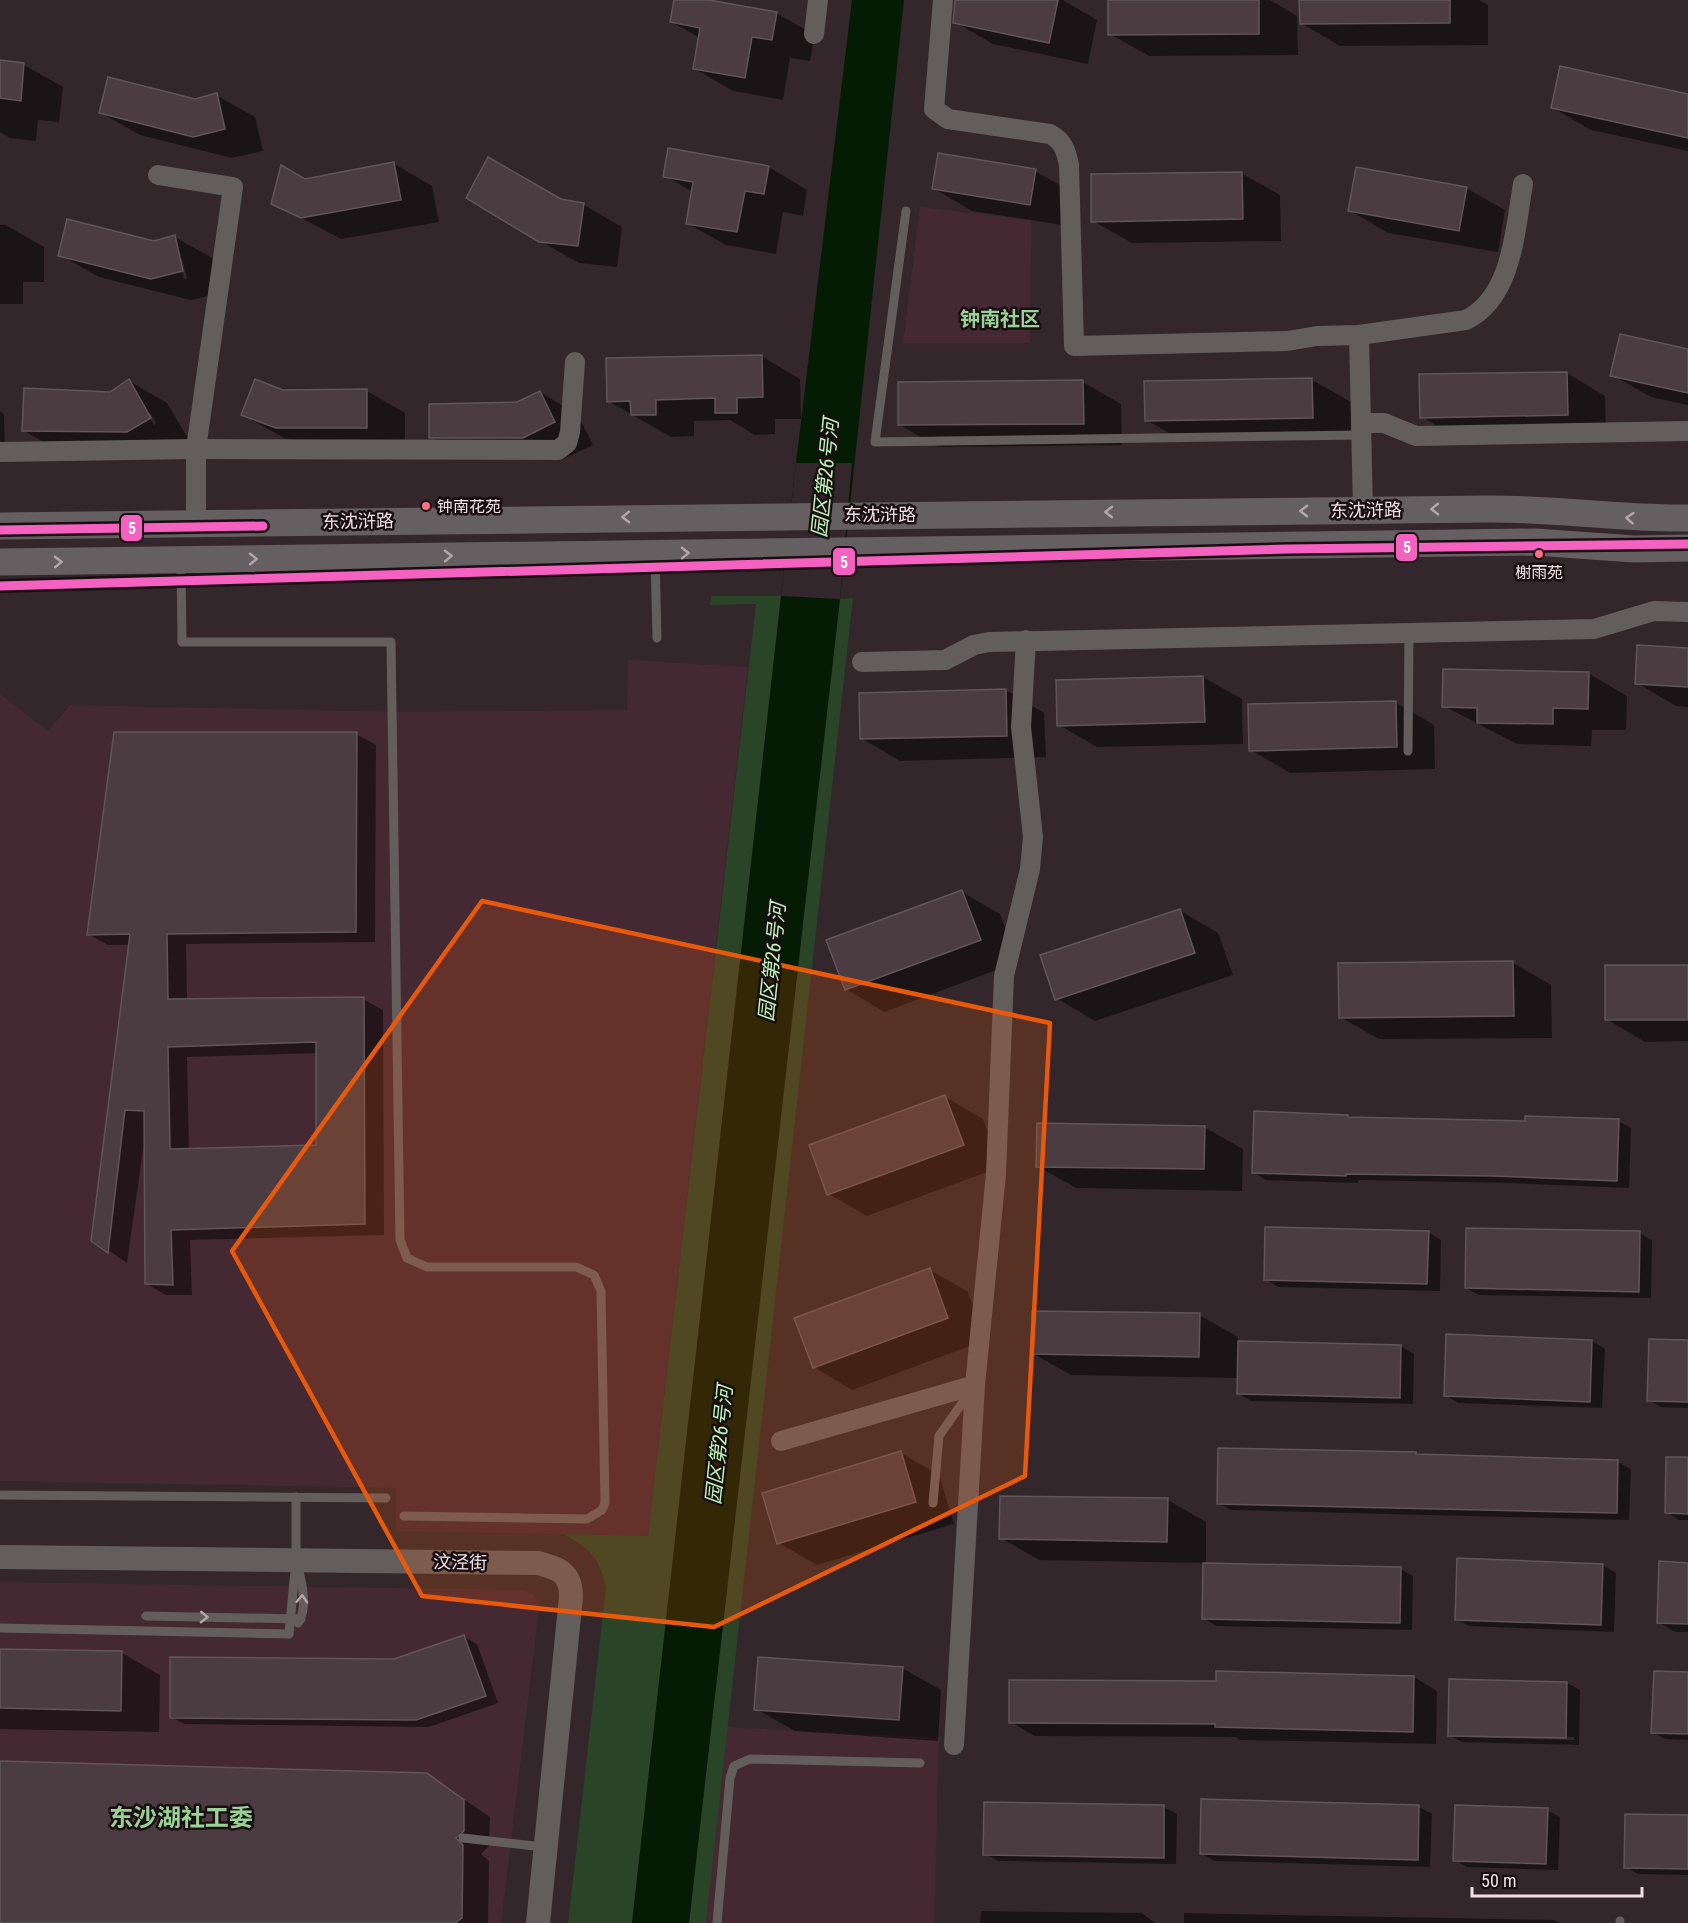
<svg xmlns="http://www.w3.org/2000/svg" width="1688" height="1923" viewBox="0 0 1688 1923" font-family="'Roboto Condensed','Noto Sans SC',sans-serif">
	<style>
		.built { fill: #442832 }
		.green { fill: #2a4428 }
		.water { fill: #051c04 }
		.pier { fill: #33272b }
		.shadow { fill: #0007; fill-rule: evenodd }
		.building { fill: #4b3c42; stroke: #605559; stroke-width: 1.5; fill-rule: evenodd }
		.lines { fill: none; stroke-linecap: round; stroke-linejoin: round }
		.service { stroke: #635d5e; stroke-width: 9 }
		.minor { stroke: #635d5e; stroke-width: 20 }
		.tertiary { stroke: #635d5e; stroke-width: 24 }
		.secondary { stroke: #665f61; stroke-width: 27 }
		.metro-1-casing { stroke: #190f12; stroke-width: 14 }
		.metro-1 { stroke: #f561c1; stroke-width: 9 }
		.oneway { stroke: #b3a7aa }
		.oneway2 { stroke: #b2a6a9 }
		.marked { fill: #e8590c; fill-opacity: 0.2; stroke: #e8590c; stroke-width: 4.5; stroke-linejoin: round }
		.bus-dot { fill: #fb6d88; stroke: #190f12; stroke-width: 2 }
		.labels { text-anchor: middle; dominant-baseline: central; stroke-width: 5; stroke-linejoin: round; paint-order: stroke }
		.bus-label { font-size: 16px; fill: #f2e2e6; stroke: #190f12; text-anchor: start }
		.street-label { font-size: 18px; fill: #f2e2e6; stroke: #190f12 }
		.neighbourhood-label { font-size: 20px; font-weight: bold; fill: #99d196; stroke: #190f12 }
		.water-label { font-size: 20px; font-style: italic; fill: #bcf5b8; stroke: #190f12 }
		.district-label { font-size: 24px; font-weight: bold; fill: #99d196; stroke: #190f12 }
		.line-badge { stroke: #190f12; stroke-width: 2 }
		.badge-label { font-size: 16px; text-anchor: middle; font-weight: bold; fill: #fff }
	</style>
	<rect width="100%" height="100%" fill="#33272b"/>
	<g class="built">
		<path d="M920,207L1031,220L1030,343H903Z"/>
		<path d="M628,660L748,667L648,1536L396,1531V1488L0,1481V694L48,731L70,705L401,712L627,710Z"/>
		<path d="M0,1582L525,1590L533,1594L539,1603V1609L501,1923H0Z"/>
		<path d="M727,1727L939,1738L934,1923H706Z"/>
	</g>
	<g class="green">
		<path d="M711,596H781L632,1923H568L606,1588C600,1558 589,1548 563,1534L648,1536L756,604L710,605Z"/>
		<path d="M853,598L706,1923H689L840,599Z"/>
	</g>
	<path class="water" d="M852,0H904L840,599L689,1923H632L796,463Z"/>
	<path class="pier" d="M796,463H852L840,599L781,596Z"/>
	<g class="shadow">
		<path d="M676,0H700L776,13L815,35L810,61L790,58L783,100L733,91L695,69L700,38L672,22Z"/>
		<path d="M956,0H1063L1097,20L1088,64L993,44L955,22Z"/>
		<path d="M1109,0H1270L1297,16L1298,55L1149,56L1110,34Z"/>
		<path d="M1301,0H1479L1488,5V45L1340,46L1301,23Z"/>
		<path d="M0,62L24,65L63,87L59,122L38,120L36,141L10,138L0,132Z"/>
		<path d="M216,95L255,117L263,151L232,158L140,135L101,113Z"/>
		<path d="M1688,96V151L1591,130L1553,108Z"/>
		<path d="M393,163L432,186L439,222L341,239L273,203Z"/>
		<path d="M769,167L807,190L803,216L783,212L776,254L726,245L687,223L693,192L665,176Z"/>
		<path d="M1035,171L1074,193L1069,226L972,211L933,188Z"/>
		<path d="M1241,173L1280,195L1281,241L1132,243L1093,221Z"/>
		<path d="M1466,188L1505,210L1498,252L1388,233L1349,210Z"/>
		<path d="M560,200L584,205L622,227L617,267L579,263L540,241Z"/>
		<path d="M0,225H6L44,247V282H23V304H0Z"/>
		<path d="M175,237L214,259L221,293L191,300L99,277L60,255ZM179,259H182L187,278L184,279Z"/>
		<path d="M1688,350V405L1651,397L1612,375Z"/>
		<path d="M761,356L800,379L801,419H775V434L755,435L730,420L694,421V436L671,437L608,401Z"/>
		<path d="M1567,373L1605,396L1606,437L1460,439L1422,417Z"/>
		<path d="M1312,380L1351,402V439L1185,442L1146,420Z"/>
		<path d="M129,381L167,403L189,440L62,453L23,430L110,393ZM147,413H150L156,423L154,425Z"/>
		<path d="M1083,382L1121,404L1122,445L938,447L900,425Z"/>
		<path d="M367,391L405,413V450H316L282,437L243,415Z"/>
		<path d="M540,392L578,415L593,445L563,459H470L431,437Z"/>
		<path d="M0,411L4,414L5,454H0Z"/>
		<path d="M1688,649V707L1676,706L1637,683Z"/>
		<path d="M1588,673L1627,696L1626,730H1592L1591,746L1517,744L1444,706Z"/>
		<path d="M1203,677L1242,699L1243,744L1097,747L1059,725L1058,681Z"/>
		<path d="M1006,690L1044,713L1046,757L900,761L861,738Z"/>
		<path d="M1395,702L1434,725L1435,769L1290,773L1251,750Z"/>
		<path d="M356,734L376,745L375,942L186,944L187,1000L363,999L383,1010L384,1235L190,1240L192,1295H166L147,1284L146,1129L127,1263L93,1240L131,945H108L88,934ZM318,1053V1146L189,1150L187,1057Z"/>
		<path d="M962,892L1000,914L1018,962L884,1012L846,989Z"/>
		<path d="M1179,910L1218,933L1233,975L1095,1021L1056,998Z"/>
		<path d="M1513,963L1551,985L1552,1038L1379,1039L1340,1017Z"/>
		<path d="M1688,966V1041L1645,1042L1606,1019Z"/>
		<path d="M945,1097L983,1119L1001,1167L867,1216L829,1194Z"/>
		<path d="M1348,1116L1352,1119L1526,1123L1618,1121L1631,1128L1629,1188L1507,1183L1358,1180V1183L1266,1180L1253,1172Z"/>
		<path d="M1204,1127L1243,1149L1242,1191L1076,1188L1037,1166Z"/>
		<path d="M1428,1232L1441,1240L1440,1291L1278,1287L1266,1279Z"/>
		<path d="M1639,1233L1652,1240L1651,1298L1479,1295L1466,1288Z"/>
		<path d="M930,1270L968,1292L986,1340L852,1390L814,1367Z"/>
		<path d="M1199,1315L1238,1337V1342L1401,1346L1414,1354L1413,1404L1251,1401L1238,1393L1239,1378L1071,1375L1032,1353Z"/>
		<path d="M1592,1341L1605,1349L1602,1408L1458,1403L1445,1395Z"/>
		<path d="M1688,1342V1408L1661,1407L1648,1400Z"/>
		<path d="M901,1453L939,1475L954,1524L817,1565L779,1543Z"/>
		<path d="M1415,1453L1420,1456L1618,1462L1631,1469L1629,1520L1231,1510L1218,1503Z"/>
		<path d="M1688,1459V1520H1679L1667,1512Z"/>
		<path d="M1168,1500L1206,1522V1565L1400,1569L1413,1576L1412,1630L1216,1626L1203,1618L1204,1563L1039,1560L1001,1538Z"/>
		<path d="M1459,1560L1603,1565L1616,1573L1614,1632L1469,1626L1456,1619Z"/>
		<path d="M1688,1564V1632H1675L1658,1622Z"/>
		<path d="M464,1637L477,1644L498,1703L429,1727L184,1724L171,1717L394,1661Z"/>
		<path d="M0,1650L122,1653L160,1675L159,1732L0,1729Z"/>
		<path d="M902,1668L941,1690L938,1741L795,1731L756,1709Z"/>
		<path d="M1688,1674V1740L1665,1739L1653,1732Z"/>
		<path d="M1414,1677L1437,1691L1436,1744L1240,1740L1235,1737L1034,1736L1011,1722L1217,1682Z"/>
		<path d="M1567,1683L1580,1690L1579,1745L1462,1742L1449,1735ZM1460,1734L1574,1737V1740L1460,1737Z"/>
		<path d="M0,1763L427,1775L490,1817L489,1846L481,1854L489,1861L488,1923H0Z"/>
		<path d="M1202,1801L1419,1807L1432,1814L1430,1867L1214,1861L1201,1853Z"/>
		<path d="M1164,1807L1177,1814L1176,1864L998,1861L985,1854Z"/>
		<path d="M1547,1810L1560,1817L1558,1870L1467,1867L1455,1860Z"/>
		<path d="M1688,1817V1875L1638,1874L1625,1867Z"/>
		<path d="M981,1911L1142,1913L1155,1923H980Z"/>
		<path d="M1184,1913L1554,1920L1560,1923H1184Z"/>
	</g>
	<g class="building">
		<path d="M674,0H709L777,12L772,40L752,37L745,78L693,69L700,28L670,22Z"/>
		<path d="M955,0H1058L1049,43L953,23Z"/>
		<path d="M1108,0H1259V34L1108,35Z"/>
		<path d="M1299,0H1450V23L1300,24Z"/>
		<path d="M0,60L24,63L21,101L0,98Z"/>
		<path d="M1560,66L1688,94V138L1551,108Z"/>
		<path d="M108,77L195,99L217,93L225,129L193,137L99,113Z"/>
		<path d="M668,148L769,166L764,194L745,191L737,232L686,224L693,182L663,177Z"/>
		<path d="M938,153L1036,169L1030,205L932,189Z"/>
		<path d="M488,157L561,199L584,203L578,246L539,242L466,198Z"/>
		<path d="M394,162L401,200L301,218L271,204L281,165L305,179Z"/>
		<path d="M1356,167L1467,187L1459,231L1348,211Z"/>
		<path d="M1242,172L1243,219L1091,222V174Z"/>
		<path d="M67,219L154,241L175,235L183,271L151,279L58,256Z"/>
		<path d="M1620,334L1688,349V393L1610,376Z"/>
		<path d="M762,355L763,397L737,398V413H715V398L656,400V415H631L630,401L607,402L606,358Z"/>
		<path d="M1567,372L1568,415L1420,418L1419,374Z"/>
		<path d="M1312,378L1313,418L1145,421L1144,381Z"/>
		<path d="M129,379L151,418L127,432L22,431L24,388L110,392Z"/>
		<path d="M255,379L283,390L367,389V428H276L241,415Z"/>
		<path d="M1083,380L1084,424L898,425V382Z"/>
		<path d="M540,391L555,422L523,438H429V404L517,402Z"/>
		<path d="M1637,645L1688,648V687L1635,684Z"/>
		<path d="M1443,669L1589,672L1588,709L1553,708V724L1477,723V708L1442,707Z"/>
		<path d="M1203,676L1205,722L1057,726L1056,680Z"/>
		<path d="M1006,689L1007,736L860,739L859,693Z"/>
		<path d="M1396,701L1397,747L1249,751L1248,704Z"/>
		<path d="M114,732H357L356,932L167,934L168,999L364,997L365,1224L171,1230L173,1285L145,1284L144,1111L125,1110L108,1253L91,1241L130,934L87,935ZM316,1042V1145L170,1149L168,1047Z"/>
		<path d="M962,890L981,940L845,990L826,940Z"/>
		<path d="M1180,909L1195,953L1055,1000L1040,955Z"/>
		<path d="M1513,961L1514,1016L1339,1018L1338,963Z"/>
		<rect x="1605" y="965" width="83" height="55"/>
		<path d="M945,1095L964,1145L827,1195L809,1145Z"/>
		<path d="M1254,1111L1348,1115V1117L1525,1121V1116L1619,1119L1617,1181L1493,1176L1346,1174V1176L1252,1173Z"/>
		<path d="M1037,1123L1205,1126L1204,1169L1036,1167Z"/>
		<path d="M1265,1227L1429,1231L1427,1284L1264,1280Z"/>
		<path d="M1466,1228L1640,1231L1639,1292L1465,1288Z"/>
		<path d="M930,1268L948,1318L813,1368L794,1318Z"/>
		<path d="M1032,1311L1200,1313L1199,1357L1031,1354Z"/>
		<path d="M1446,1334L1592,1340L1590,1402L1444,1396Z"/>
		<path d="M1649,1339L1688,1340V1402L1647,1401Z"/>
		<path d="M1238,1341L1401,1345L1400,1398L1237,1394Z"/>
		<path d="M1218,1448L1416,1452V1454L1618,1460L1617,1513L1217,1504Z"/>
		<path d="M901,1451L916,1502L777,1544L762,1493Z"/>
		<path d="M1666,1457H1688V1514L1665,1513Z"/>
		<path d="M1000,1496L1168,1498L1167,1542L999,1539Z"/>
		<path d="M1457,1558L1603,1564L1601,1625L1455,1620Z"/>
		<path d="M1659,1561L1688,1563V1624L1657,1623Z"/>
		<path d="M1203,1563L1401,1567L1400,1623L1202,1619Z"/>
		<path d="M464,1635L486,1696L416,1720L170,1718V1657L394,1659Z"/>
		<path d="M0,1649L122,1651L121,1711L0,1708Z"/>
		<path d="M758,1657L903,1667L899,1720L754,1710Z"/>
		<path d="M1216,1671L1414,1676L1413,1732L1215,1727V1724L1009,1723V1680L1216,1681Z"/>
		<path d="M1654,1671L1688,1672V1734L1651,1733Z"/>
		<path d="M1449,1679L1567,1682L1566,1738L1448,1736Z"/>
		<path d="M0,1761L427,1773L464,1800V1831L456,1838L463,1845L462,1918L455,1923H0Z"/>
		<path d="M1201,1799L1419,1805L1418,1860L1200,1854Z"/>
		<path d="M984,1802L1164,1805V1858L983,1855Z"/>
		<path d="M1455,1805L1548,1808L1546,1864L1453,1861Z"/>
		<path d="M1625,1814L1688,1815V1869L1624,1868Z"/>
	</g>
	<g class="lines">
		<g class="service">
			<path d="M906,211L875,442L1362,435"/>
			<path d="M655,556L657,638"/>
			<path d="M181,562L182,642H391L400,1240L407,1258L427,1267H576L594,1275L601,1291L605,1503L602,1510L587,1519L404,1516"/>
			<path d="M1408,751L1409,631"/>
			<path d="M0,1495L386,1498"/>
			<path d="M933,1503L939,1436L970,1392"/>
			<path d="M297,1563C301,1580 309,1607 298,1623"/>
			<path d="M146,1616L301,1619"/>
			<path d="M0,1628L289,1634"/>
			<path d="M289,1634L296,1560V1497"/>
			<path d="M463,1838L544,1847"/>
			<path d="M717,1923L730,1778L734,1766L750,1759L920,1763"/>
			<path d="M1620,1923V1921"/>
		</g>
		<g class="minor">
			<path d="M943,0L934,109L948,119L1050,134C1063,141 1066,150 1069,165L1074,346L1287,341L1317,336L1359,335L1466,320C1513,297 1515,229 1523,184"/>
			<path d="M814,34L818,0"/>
			<path d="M158,175L233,187L196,449V523"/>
			<path d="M1359,335L1363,510"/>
			<path d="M1362,423H1384L1416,436L1688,431"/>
			<path d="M0,452L196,449L558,450L567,443L570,432L575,362"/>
			<path d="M862,662L945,660L974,645L989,642L1594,629L1654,611L1688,612"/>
			<path d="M781,1441L975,1385"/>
			<path d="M954,1745L975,1385L996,1174L1004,976L1030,869L1033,837L1021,727L1026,640"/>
		</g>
		<path class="tertiary" d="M0,1557L538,1563C560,1569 571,1573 571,1597L538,1923"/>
		<g class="secondary">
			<path d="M0,526C495,519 990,514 1485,509C1553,508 1620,519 1688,518"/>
			<path d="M0,562L1535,542L1634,549L1688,548"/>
		</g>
		<defs>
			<g id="metro-1">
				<path d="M0,530L263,526"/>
				<path d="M0,586L1288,549L1688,544"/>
			</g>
		</defs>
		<use href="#metro-1" class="metro-1-casing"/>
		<use href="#metro-1" class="metro-1"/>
	</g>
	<defs><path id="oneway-chevron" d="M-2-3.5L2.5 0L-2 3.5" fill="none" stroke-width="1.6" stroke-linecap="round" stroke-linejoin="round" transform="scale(1.5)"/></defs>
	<g class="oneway">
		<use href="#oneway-chevron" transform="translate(1435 509) rotate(179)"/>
		<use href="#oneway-chevron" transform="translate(1304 511) rotate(180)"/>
		<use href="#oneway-chevron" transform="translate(1109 512) rotate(180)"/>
		<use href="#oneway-chevron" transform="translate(626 517) rotate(179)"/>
		<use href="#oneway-chevron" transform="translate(1630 518) rotate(-176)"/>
		<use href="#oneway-chevron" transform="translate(685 553) rotate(-1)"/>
		<use href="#oneway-chevron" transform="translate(448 556) rotate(-1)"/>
		<use href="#oneway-chevron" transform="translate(253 559) rotate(-1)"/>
		<use href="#oneway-chevron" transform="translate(58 562) rotate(-1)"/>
	</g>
	<g class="oneway2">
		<use href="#oneway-chevron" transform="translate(302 1599) rotate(-88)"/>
		<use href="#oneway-chevron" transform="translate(204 1617) rotate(1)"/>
	</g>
	<path class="marked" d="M482,901L1050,1023L1025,1476L714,1627L422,1596L232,1251Z"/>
	<g class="bus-dot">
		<circle cx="426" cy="506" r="5"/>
		<circle cx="1539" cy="554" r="5"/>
	</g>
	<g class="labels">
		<g class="bus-label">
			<text x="437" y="506">钟南花苑</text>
			<text x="1539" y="572" text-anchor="middle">榭雨苑</text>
		</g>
		<g class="street-label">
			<text transform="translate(1366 510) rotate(-1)">东沈浒路</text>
			<text x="880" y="514">东沈浒路</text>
			<text transform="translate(358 521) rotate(-1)">东沈浒路</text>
			<text transform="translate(460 1562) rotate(1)">汶泾街</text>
		</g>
		<g class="neighbourhood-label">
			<text x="1000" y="319">钟南社区</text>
		</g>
		<g class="water-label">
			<text transform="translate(825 478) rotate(-84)">园区第26号河</text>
			<text transform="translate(772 962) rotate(-84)">园区第26号河</text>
			<text transform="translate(719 1445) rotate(-84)">园区第26号河</text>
		</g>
		<g class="district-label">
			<text x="181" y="1818">东沙湖社工委</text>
		</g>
	</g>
	<g class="line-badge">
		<rect x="120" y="514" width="23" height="28" rx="6" fill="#f561c1"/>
		<rect x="1395" y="533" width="23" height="29" rx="6" fill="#f561c1"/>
		<rect x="832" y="547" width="24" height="29" rx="6" fill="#f561c1"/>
	</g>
	<g class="badge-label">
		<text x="132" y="534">5</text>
		<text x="1407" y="553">5</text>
		<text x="844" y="568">5</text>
	</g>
	<path d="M1472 1887v9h170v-9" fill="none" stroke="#f2e2e6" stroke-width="3"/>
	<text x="1481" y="1887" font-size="18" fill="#f2e2e6" stroke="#190f12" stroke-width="4.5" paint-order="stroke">50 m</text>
</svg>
